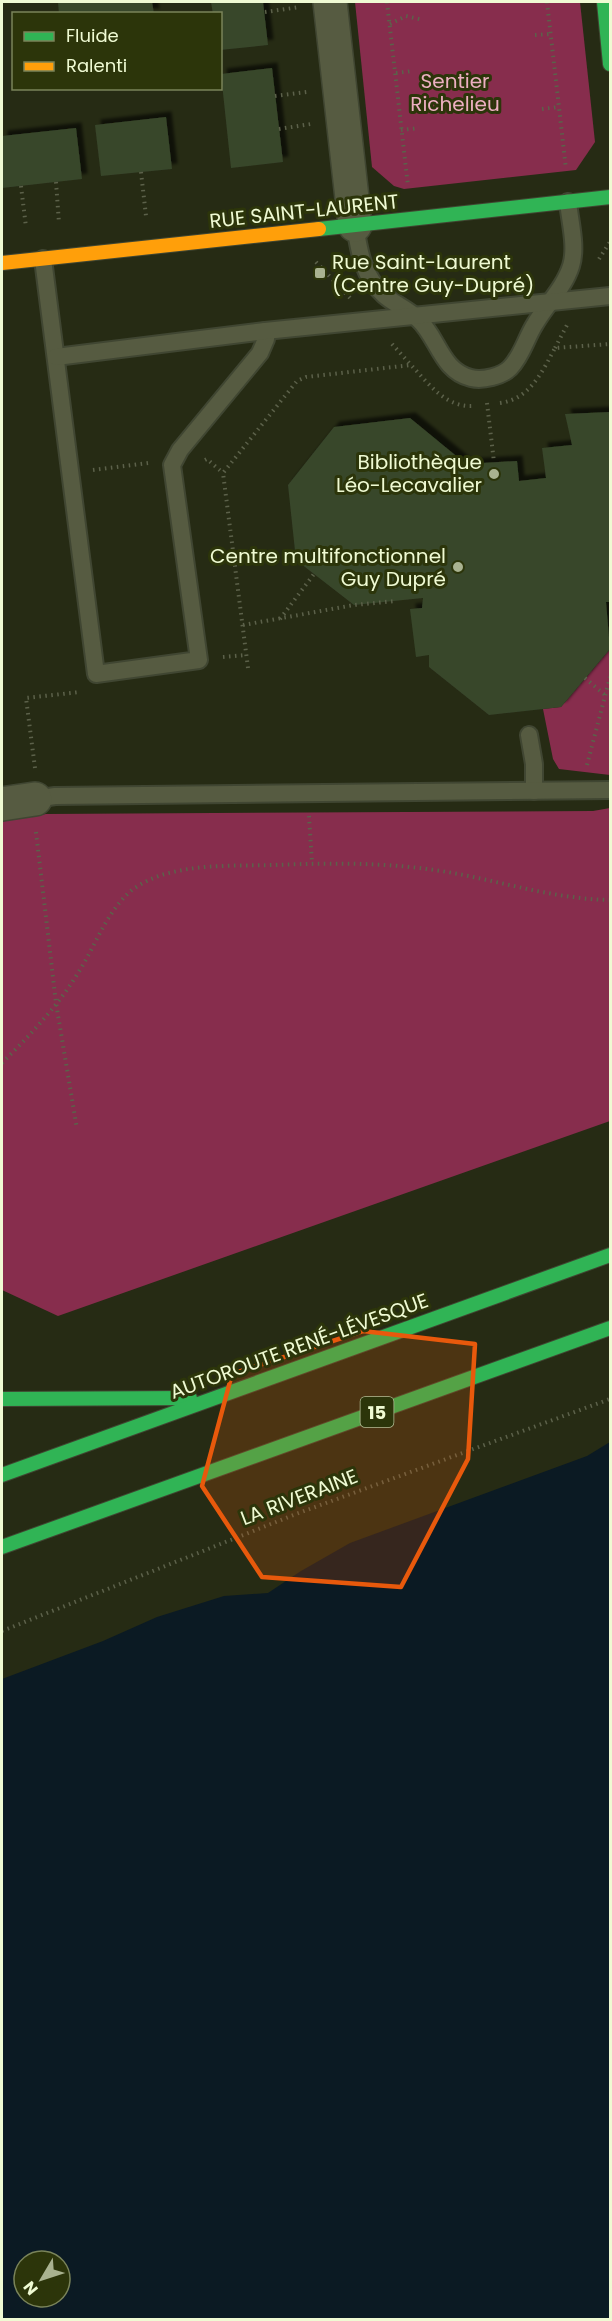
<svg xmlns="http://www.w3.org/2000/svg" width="612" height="2321" viewBox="0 0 612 2321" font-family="Poppins,sans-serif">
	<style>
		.green { fill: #872d4d }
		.water { fill: #0b1a23; fill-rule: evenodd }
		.building { fill: #38462c; filter: url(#shadow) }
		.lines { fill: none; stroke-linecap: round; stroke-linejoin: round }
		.lane-casing { stroke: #404632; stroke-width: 20 }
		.street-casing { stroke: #404632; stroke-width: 36 }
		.fast-casing { stroke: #404632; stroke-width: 16 }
		.slow-casing { stroke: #404632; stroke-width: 16 }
		.path { stroke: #5c614a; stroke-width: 4; stroke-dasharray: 1.5 4.5; stroke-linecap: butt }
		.lane { stroke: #565b41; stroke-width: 16 }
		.street { stroke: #565b41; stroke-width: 33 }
		.fast { stroke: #30b455; stroke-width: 14 }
		.slow { stroke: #ff9f0a; stroke-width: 14 }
		.marked { fill: #e8590c; fill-opacity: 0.2; stroke: #e8590c; stroke-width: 4.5; stroke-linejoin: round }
		.poi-dot { fill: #a9b290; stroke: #2c350a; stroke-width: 2 }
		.labels { text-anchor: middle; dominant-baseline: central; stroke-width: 6; stroke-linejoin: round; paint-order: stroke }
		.shield { fill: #2c350a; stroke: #b4bf97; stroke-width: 1.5 }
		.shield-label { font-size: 18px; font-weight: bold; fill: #effad3 }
		.park-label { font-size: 20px; fill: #edafc1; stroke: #2c350a }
		.street-label { font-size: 20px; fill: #effad3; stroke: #2c350a }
		.poi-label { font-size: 20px; fill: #effad3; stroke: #2c350a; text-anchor: end }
	</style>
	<defs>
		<filter id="shadow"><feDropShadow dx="5.5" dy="-5.5" stdDeviation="1.5" flood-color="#0009"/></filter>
	</defs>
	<rect width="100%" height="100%" fill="#262b14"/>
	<g class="green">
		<path d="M355,2H580L595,142L576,170L404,189L394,186L372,167Z"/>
		<path d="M610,649V775L559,769L553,759L543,709L561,707Z"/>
		<path d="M610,808V1121L58,1316L2,1290V818L17,819L46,814L593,811Z"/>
	</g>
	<path class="water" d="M610,1442V2319H2V1679L103,1641L157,1617L224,1596L268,1593L301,1571L350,1543L587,1456ZM24,2261H60V2297H24Z"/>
	<g class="building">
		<path d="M58,2H152L154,14H59Z"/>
		<path d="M211,2H263L268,45L220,50V14H213Z"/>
		<path d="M272,68L283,162L231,168L221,74Z"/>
		<path d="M166,117L172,169L101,176L95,125Z"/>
		<path d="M76,128L82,179L2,188V136Z"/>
		<path d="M610,412V602H606L610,649L561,707L489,715L429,667V655L416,657L410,609L422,608L423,598L354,605L296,560L288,485L334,427L410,418L466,464L517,461L519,481L546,478L542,448L572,445L565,414Z"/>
	</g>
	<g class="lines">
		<defs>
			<g id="lane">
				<path d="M355,225C359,252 363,276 384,295C394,304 408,309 418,319C438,337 441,371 471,378C483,381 502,376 510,368C522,356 526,338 535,324C546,305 564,288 571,266C577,247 570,222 568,202"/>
				<path d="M43,259L96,674L199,660L172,465L180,450L260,353L266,339L265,331"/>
				<path d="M56,357L265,331L610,296"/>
				<path d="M529,735L534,764V791"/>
				<path d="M35,799L55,796L610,790"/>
			</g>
			<g id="street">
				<path d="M330,2L355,225"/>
				<path d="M2,804L35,799"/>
			</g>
			<g id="fast">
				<path d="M604,2L610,64"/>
				<path d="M319,229L610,197"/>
				<path d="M2,1399L190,1398"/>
				<path d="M2,1475L610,1255"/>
				<path d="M2,1547L610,1328"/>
			</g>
			<path id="slow" d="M2,263L319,229"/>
		</defs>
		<use href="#lane" class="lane-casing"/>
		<use href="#street" class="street-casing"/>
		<use href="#fast" class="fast-casing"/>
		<use href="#slow" class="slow-casing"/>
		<g class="path">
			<path d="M387,2L408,186"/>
			<path d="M547,2L566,169"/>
			<path d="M265,12L300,7"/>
			<path d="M390,24L406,16L423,20"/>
			<path d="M535,35L551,34"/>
			<path d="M396,73L413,71"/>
			<path d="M275,96L307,92"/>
			<path d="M542,109L559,107"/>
			<path d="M279,129L311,124"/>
			<path d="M401,130L419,128"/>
			<path d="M141,172L146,216"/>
			<path d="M56,182L59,223"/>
			<path d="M21,186L26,227"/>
			<path d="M599,259L610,242"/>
			<path d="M316,262L350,298"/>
			<path d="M392,344L411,365"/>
			<path d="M555,348L567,325"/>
			<path d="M487,403L494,462"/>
			<path d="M500,403C530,399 542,372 555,348L610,344"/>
			<path d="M205,460L207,459L223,473"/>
			<path d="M93,470L148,463"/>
			<path d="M280,619L314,574"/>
			<path d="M243,625L354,605L395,601"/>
			<path d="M223,657L246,655"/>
			<path d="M248,668L223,473L297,381L306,377L411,365C428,383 445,407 472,406"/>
			<path d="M585,678L605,695"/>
			<path d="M587,765L610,677"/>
			<path d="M35,768L26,698L80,692"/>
			<path d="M309,816L312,863"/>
			<path d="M36,832L56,1003L77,1129"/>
			<path d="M2,1063C29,1036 58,1006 78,973C96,945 106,912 132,890C143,882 156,876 169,873C203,864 239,866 273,865C329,863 385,862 441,871C498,880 552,899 610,900"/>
			<path d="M2,1631L296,1514L610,1399"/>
		</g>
		<use href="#lane" class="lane"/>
		<use href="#street" class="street"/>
		<use href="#fast" class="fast"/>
		<use href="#slow" class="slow"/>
	</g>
	<path class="marked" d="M363,1331L475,1344L468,1459L401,1587L262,1577L202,1486L232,1374Z"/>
	<g class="poi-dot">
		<rect x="314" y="267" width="12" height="12" rx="3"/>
		<circle cx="494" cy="474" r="6"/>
		<circle cx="458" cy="567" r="6"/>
	</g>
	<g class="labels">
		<rect class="shield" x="360.5" y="1397" width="33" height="30" rx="4.5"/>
		<g class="shield-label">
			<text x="377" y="1412">15</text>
		</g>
		<g class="park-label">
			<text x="455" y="81">Sentier<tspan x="455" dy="23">Richelieu</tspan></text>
		</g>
		<g class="street-label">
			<text transform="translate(304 211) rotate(-6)">RUE SAINT-LAURENT</text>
			<text transform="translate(299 1346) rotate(-20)">AUTOROUTE RENÉ-LÉVESQUE</text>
			<text transform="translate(299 1497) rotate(-21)">LA RIVERAINE</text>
		</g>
		<g class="poi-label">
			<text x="332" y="262" text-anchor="start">Rue Saint-Laurent<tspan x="332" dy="23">(Centre Guy-Dupré)</tspan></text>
			<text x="482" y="462">Bibliothèque<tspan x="482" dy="23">Léo-Lecavalier</tspan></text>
			<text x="446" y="556">Centre multifonctionnel<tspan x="446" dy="23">Guy Dupré</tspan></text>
		</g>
	</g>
	<rect width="612" height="2321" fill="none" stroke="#effad3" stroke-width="6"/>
	<rect x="12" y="12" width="210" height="78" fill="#2c350a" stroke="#7a845a" stroke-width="1.5"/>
	<rect x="24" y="32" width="30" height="9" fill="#30b455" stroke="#7a845a" stroke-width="1.5"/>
	<text x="66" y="42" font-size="18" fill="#effad3">Fluide</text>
	<rect x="24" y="62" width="30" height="9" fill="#ff9f0a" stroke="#7a845a" stroke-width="1.5"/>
	<text x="66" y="72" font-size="18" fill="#effad3">Ralenti</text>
	<g transform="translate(42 2279) rotate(231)"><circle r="28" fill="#2c350a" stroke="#7a845a" stroke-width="1.5"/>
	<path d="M0-4.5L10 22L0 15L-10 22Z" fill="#a9b290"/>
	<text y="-9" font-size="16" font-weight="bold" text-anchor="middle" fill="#effad3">N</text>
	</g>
</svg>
